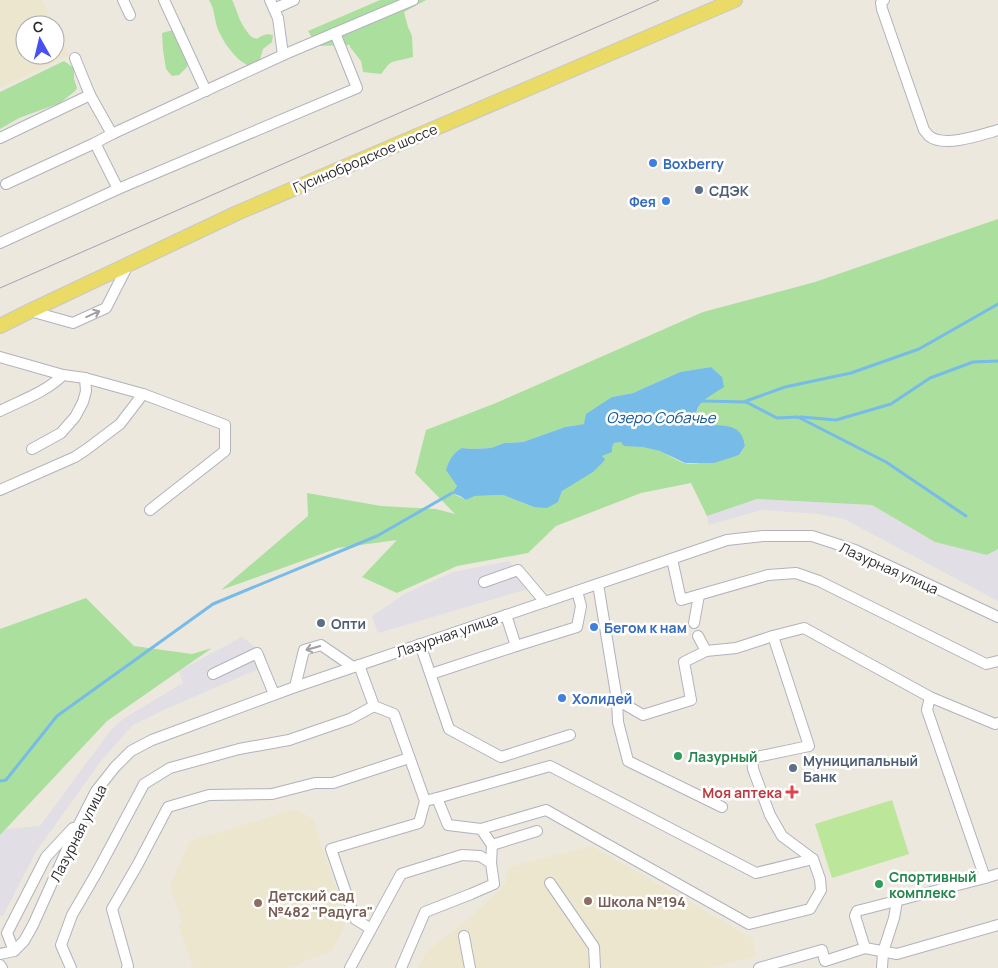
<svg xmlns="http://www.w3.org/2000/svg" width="998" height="968" viewBox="0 0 998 968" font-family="Manrope,sans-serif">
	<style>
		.industrial { fill: #e1dee5 }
		.education { fill: #ece6ce }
		.green { fill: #abdf9d; fill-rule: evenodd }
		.pitch { fill: #bce69a }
		.water { fill: #77bbe8 }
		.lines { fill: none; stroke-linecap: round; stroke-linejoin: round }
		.stream { stroke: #77bbe8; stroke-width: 3 }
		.minor-casing { stroke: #b1b2be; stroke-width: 12 }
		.major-casing { stroke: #c8c8c8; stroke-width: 16 }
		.minor { stroke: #fff; stroke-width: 10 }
		.major { stroke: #e9db66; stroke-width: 14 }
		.tram { stroke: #a1a1b4; stroke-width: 1 }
		.oneway { stroke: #a0a0a0 }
		.shop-dot { fill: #3f7fe0; stroke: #fff; stroke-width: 2 }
		.service-dot { fill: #5c6f8a; stroke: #fff; stroke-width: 2 }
		.leisure-dot { fill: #2e9e5b; stroke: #fff; stroke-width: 2 }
		.health-dot { fill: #e0444e; stroke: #fff; stroke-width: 2 }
		.education-dot { fill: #8d6e63; stroke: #fff; stroke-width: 2 }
		.labels { text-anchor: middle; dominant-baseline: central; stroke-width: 5; stroke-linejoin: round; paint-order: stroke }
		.street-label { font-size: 14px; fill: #2b2b2b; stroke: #fff }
		.shop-label { font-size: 14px; font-weight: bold; fill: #366cbe; stroke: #fff; text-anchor: start }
		.service-label { font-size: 14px; font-weight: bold; fill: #4e5e75; stroke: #fff; text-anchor: start }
		.leisure-label { font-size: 14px; font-weight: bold; fill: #27864d; stroke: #fff; text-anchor: start }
		.health-label { font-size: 14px; font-weight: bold; fill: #be3a42; stroke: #fff; text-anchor: end }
		.education-label { font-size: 14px; font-weight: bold; fill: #785e54; stroke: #fff; text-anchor: start }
		.water-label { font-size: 15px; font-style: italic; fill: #155895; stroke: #fff }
	</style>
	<rect width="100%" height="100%" fill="#ece8de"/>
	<g class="industrial">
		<path d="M757,499L872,505L935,542L987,555L998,549V601L844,519L819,514L761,510L709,525L707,516Z"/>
		<path d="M509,561L528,589L378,633L372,616L406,593L453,572Z"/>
		<path d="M242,637L266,655L263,667L168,708L133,725L101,761L37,850L3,916H0V834L7,829L40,826L110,731L123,719L183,683L179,671Z"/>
	</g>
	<g class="education">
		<path d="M0,0H42L54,25H25V55H55V27L69,55L0,88Z"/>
		<path d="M296,809L313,819L347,922L331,952L287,968H193L179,927L182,922L170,885L190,841Z"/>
		<path d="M592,846L752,938L757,956L708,968H418L426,952L472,916L505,885L508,867Z"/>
	</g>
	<g class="green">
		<path d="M209,0H232C235,5 236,10 238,15C239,20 250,38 254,38C259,40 258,37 262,36C265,34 270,34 273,35L272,42L263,49L258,66C256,66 252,67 250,66C236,62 219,37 216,23C214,15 214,8 209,0Z"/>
		<path d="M380,0H426L404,12L408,27L412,36L413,57L392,62L388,65L381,74L363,72L361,61L350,47V45L317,46L308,31Z"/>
		<path d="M184,27L190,46L187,67L179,75L172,76L166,69L163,50L162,33Z"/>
		<path d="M64,61L74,68V79L77,88L75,91L60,103L19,118L0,129V92Z"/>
		<path d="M998,219V549L987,555L935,542L872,505L757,499L707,516L691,483L641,493L556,526L528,553L457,566L397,593L362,577L397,540L338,548L221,590L308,516L307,493L381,506L436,509L455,514L415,473L426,430L496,403L703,312L815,282ZM711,367L716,372L697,410L696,417L698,423L708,426H718L744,442L745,446L739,455C726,458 696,466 684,463C677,461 670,456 663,452C653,448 638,444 628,446L621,442L614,443L601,456L604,461L562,491L558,502L534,507L503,495L475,496L466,500L452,493L457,486L462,448L472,449L491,448L504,443L523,442L565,427L584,424L612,397L633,393L680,372Z"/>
		<path d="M86,598L134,646L192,654L212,648L107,721L0,835V629Z"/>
	</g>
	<path class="pitch" d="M892,800L909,854L832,878L815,824Z"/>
	<path class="water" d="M711,367L722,377L724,387C711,396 690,404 698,423C718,429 741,418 745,446L739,455L714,463H685L660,451L643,447L624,446L622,444L621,442L614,443L612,447V452L602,456L605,459L604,461L593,472L562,491L558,502L547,508L534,507L503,495L475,496L466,500L460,496L452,493L457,486L446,470C449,460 453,453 462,448L472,449L491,448L504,443L523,442L565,427L584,424L586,414L612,397L633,393L680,372Z"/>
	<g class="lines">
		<g class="stream">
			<path d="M702,401L746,402L777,418L798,417L886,462L966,516"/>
			<path d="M746,401L785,387L851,373L919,349L998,304"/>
			<path d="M801,417L836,420L891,404L930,378L973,362L998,361"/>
			<path d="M0,781L6,780L57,716L213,604L377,536L452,493"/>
		</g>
		<defs>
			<g id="minor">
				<path d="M123,0L130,15"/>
				<path d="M164,0L206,91"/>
				<path d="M270,0L278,18L283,55"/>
				<path d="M884,0L881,3L882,9L924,130C926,132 927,134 929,136C944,148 981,135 998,130"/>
				<path d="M274,9L294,0"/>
				<path d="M112,134L283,55L413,0"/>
				<path d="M0,138L90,95"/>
				<path d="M6,184L95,143"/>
				<path d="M118,189L357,88L335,33"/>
				<path d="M0,243L118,189L95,143L112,134L90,95L75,58"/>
				<path d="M30,311L73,323L106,308L128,265"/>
				<path d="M0,357L63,375L85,378L143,394L225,425V451L150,510"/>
				<path d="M0,411C22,400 46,392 63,375"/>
				<path d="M32,449L61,433L75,417L83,402L86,391L85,378"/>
				<path d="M0,490L75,457L87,449L120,424L143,394"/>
				<path d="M672,559L681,600L768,575L796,573L819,581L986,664L998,661"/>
				<path d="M484,582L518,570L545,602"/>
				<path d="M598,584L617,700L618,722L628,761L722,807"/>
				<path d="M694,623L699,595"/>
				<path d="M698,636L706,651"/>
				<path d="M420,644L449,729L501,757L570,735"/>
				<path d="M516,646L577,627L581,606L577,591"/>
				<path d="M213,674L257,653L274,694"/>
				<path d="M431,674L516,646L506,615"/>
				<path d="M295,687L304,650L321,645L353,667"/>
				<path d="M930,697L927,710L985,878L998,874"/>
				<path d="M617,700L643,715L691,700L684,662L706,651L736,648L773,636L804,628L930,697L995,724L998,723"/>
				<path d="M437,798L550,766L756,873L813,859"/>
				<path d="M425,801L437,798L448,825L481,829L546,810L749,924L810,909L821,890L820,879L813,859L782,836L770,815L753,769L752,758L809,746L773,636"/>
				<path d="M481,829L492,845L491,863"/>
				<path d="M492,845L537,831"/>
				<path d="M550,883L594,947L595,968"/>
				<path d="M371,929L355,919L331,849L419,823L425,801L394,714L374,706"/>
				<path d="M464,936L470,968"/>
				<path d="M865,948L855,916L857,911L985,878"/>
				<path d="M14,951L7,933L46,857L73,828"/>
				<path d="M0,954L14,951L24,941L33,925L73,836L96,791L115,767L131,751L152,740L295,687L727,540L763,536H812L855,550L998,617"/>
				<path d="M0,965L2,968"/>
				<path d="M71,968L61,945L72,915L97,872L144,784L170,768L239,749L289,740L350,719L374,706L359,665"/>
				<path d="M127,968L128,966L112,909L138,864L168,807L209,795L272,794L315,783H333L409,758"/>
				<path d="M350,968L401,874L462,855L480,856L491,863L494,884L471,894L425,912L401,968"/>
				<path d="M759,968L822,950L825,961L865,948L897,954L998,925"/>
				<path d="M882,968L883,952L894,918L897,901"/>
			</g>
			<path id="major" d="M0,326L30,311L237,213L735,0"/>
		</defs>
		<use href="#minor" class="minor-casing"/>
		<use href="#major" class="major-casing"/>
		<use href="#minor" class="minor"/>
		<use href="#major" class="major"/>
		<path class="tram" d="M0,288L422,103L659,0"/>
	</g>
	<defs><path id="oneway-shaft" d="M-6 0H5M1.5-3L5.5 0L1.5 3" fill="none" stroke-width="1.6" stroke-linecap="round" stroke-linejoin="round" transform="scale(1.25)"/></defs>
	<g class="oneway">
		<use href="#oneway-shaft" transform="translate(93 314) rotate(-24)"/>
		<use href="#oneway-shaft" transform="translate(313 648) rotate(164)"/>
	</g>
	<g class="shop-dot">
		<circle cx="653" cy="163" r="5"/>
		<circle cx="666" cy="201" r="5"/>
		<circle cx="594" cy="627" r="5"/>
		<circle cx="562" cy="698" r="5"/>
	</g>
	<g class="service-dot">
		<circle cx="699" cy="190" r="5"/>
		<circle cx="321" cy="623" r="5"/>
		<circle cx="793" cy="768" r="5"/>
	</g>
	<g class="leisure-dot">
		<circle cx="678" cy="756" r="5"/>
		<circle cx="879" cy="884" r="5"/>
	</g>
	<path class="health-dot" d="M789.5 784.5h5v5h5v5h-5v5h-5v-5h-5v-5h5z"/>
	<g class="education-dot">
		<circle cx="588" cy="901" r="5"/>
		<circle cx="258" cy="903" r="5"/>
	</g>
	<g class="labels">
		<g class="street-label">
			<text transform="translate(365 158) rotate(-23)">Гусинобродское шоссе</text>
			<text transform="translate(889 568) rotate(24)">Лазурная улица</text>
			<text transform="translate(447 635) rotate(-19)">Лазурная улица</text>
			<text transform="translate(78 833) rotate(-63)">Лазурная улица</text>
		</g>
		<g class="shop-label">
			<text x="663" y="163">Boxberry</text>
			<text x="656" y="201" text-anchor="end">Фея</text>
			<text x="604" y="627">Бегом к нам</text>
			<text x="572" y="698">Холидей</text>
		</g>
		<g class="service-label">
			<text x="709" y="190">СДЭК</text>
			<text x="331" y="623">Опти</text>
			<text x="803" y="760">Муниципальный<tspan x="803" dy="16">Банк</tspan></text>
		</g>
		<g class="leisure-label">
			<text x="688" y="756">Лазурный</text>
			<text x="889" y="876">Спортивный<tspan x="889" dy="16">комплекс</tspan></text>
		</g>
		<g class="health-label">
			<text x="782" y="792">Моя аптека</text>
		</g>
		<g class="education-label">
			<text x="268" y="895">Детский сад<tspan x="268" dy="16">№482 "Радуга"</tspan></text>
			<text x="598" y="901">Школа №194</text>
		</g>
		<g class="water-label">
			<text x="661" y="417">Озеро Собачье</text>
		</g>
	</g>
	<g transform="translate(40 40) rotate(352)"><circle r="24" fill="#ffffff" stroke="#aaaaaa"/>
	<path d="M0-4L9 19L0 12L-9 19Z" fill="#4751f0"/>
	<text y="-8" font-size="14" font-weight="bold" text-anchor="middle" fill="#2b2b2b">С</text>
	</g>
</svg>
